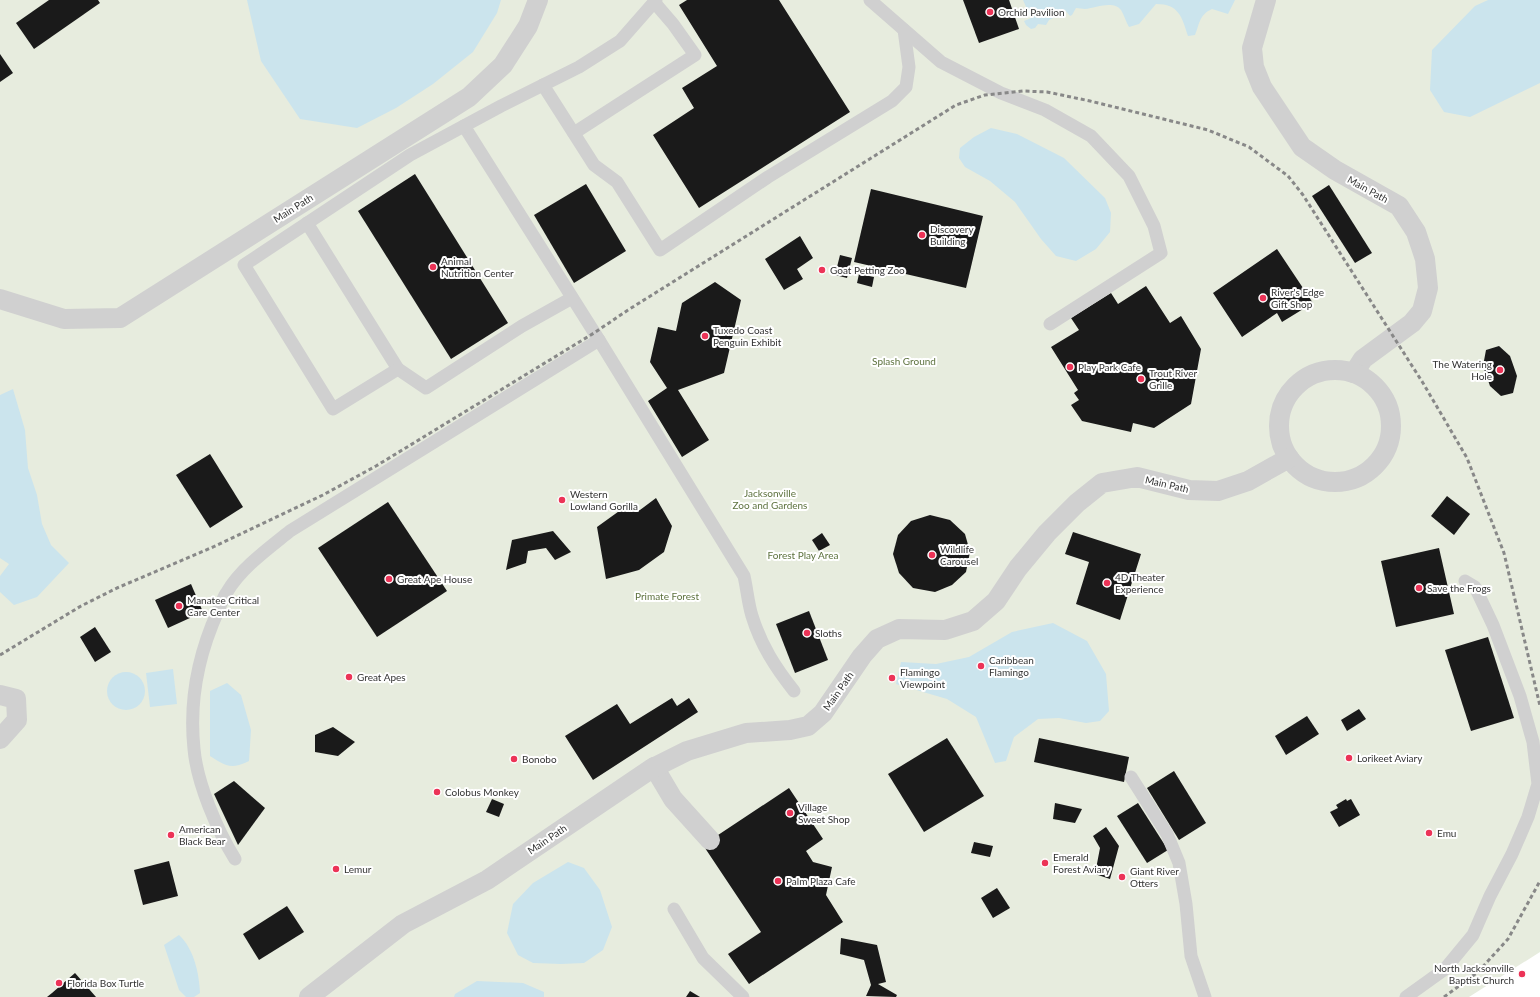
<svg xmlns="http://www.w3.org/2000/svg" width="1540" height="997" viewBox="0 0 1540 997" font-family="Lato,sans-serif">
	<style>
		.green { fill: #e7ecde }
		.water { fill: #cbe4ed }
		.building { fill: #1a1a1a }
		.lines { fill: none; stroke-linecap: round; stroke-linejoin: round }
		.service { stroke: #d0d0d0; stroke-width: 13 }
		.pedestrian { stroke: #d0d0d0; stroke-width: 20 }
		.rail { stroke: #888; stroke-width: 3; stroke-dasharray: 4 3; stroke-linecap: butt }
		.poi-dot { fill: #ec3357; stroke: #fff; stroke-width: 1.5 }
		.labels { text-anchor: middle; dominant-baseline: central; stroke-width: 4; stroke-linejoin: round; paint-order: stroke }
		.poi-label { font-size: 10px; fill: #333; stroke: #fff; text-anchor: start }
		.street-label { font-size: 10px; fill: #333; stroke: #fff }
		.park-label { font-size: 10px; fill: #5c713d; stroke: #fff }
	</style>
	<rect width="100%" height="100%" fill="#fff"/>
	<path class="green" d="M0,0H1540V952L1469,997H0Z"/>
	<g class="water">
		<path d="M247,0H501L497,13L473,52L433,84L396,108L357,128L300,119L261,61Z"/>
		<path d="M1023,0H1235L1228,14L1212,9C1199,15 1200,23 1195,35L1188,36C1182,17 1179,4 1156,4L1139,24L1129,27C1126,22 1124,15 1121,10C1113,0 1096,8 1085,9C1082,9 1079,8 1076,8L1072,15L1070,16L1065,10H1062L1056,13L1055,17L1049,20L1046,25L1038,24L1035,28L1031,29L1026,25L1024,21L1031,18Z"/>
		<path d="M1488,0H1540V83L1470,117L1444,112L1430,90L1432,50L1475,6Z"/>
		<path d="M991,128L1017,134L1064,158L1105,198L1111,213L1110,232L1096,249L1076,261L1056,256L1041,239L1015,202L990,181L965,167L959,158L960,148L974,137Z"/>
		<path d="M13,389L25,430L28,468L37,495L42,524L51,545L69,563L37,597L14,605L0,592V576L9,564L0,558V395Z"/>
		<path d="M1053,623L1087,641L1106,674L1109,711L1100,721L1086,723L1059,718L1038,719L1014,737L1006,761L995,763L976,717L947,699L896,684L901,662L936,664L969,657L1012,632Z"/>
		<path d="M173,669L177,704L150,707L146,673Z"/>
		<circle cx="126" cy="691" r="19"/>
		<path d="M227,683L241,695L251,730L249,761C231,770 226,766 210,756V691Z"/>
		<path d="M568,862L584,868L600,890L612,927L603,950L584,963L561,964L533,963L518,955L507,933L513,904L533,883Z"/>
		<path d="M179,935C194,949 199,973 200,993L194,997H186L179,990L164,945Z"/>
		<path d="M477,981L523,983L544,992V997H454L455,994Z"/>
	</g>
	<g class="building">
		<path d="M49,0H98L100,3L34,49L16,23Z"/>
		<path d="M687,0H779L850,112L699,208L653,135L694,108L682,88L717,66L679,5Z"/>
		<path d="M963,0H1009L1019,29L979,43Z"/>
		<path d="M0,54L13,73L0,82Z"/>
		<path d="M415,174L508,323L451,359L358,211Z"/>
		<path d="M586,184L626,251L574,283L534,215Z"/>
		<path d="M1329,185L1372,253L1355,263L1312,196Z"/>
		<path d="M871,189L983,216L966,288L854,262Z"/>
		<path d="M800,236L813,258L797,269L803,279L784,290L765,259Z"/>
		<path d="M1277,249L1313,303L1282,322L1277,313L1242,337L1213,293Z"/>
		<path d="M840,255L852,258L847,278L835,275Z"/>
		<path d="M859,274L874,277L872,287L857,283Z"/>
		<path d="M715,282L741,300L724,373L678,390L709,440L682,457L648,401L667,388L650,362L658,327L676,331L682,303Z"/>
		<path d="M1146,286L1170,323L1181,316L1201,349L1191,404L1154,428L1133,423L1131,432L1082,421L1071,405L1079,400L1074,393L1078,390L1051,347L1079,330L1071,318L1111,293L1118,304Z"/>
		<path d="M1499,346L1510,356L1517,376L1513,393L1501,396L1490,386L1483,366L1486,350Z"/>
		<path d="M210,454L243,507L210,528L176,475Z"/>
		<path d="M1447,496L1470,514L1454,535L1431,516Z"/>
		<path d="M656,498L672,526L664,552L639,570L606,579L597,527L622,509L640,510Z"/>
		<path d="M388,502L447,591L377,637L318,548Z"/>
		<path d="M930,515L950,520L965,534L970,552L966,572L952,585L935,592L913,588L899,573L893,554L898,535L911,521Z"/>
		<path d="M553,531L571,552L555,560L546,548L528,551L526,563L506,570L512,540Z"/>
		<path d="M1073,532L1141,554L1120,620L1076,604L1089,562L1065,554Z"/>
		<path d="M822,533L830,545L819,551L812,540Z"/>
		<path d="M1439,548L1454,614L1396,627L1381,561Z"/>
		<path d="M191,584L203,612L168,628L155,600Z"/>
		<path d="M809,611L828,660L795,673L776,624Z"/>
		<path d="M95,627L111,652L95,662L80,637Z"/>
		<path d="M1488,637L1514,718L1471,731L1445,650Z"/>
		<path d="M672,698L677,706L689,698L698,712L593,780L565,736L617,704L630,724Z"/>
		<path d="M1359,709L1366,719L1347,731L1341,720Z"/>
		<path d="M1307,716L1319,734L1286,755L1275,736Z"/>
		<path d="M333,727L355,742L338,756L315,752V735Z"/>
		<path d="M947,738L984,796L924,832L888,774Z"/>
		<path d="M1039,738L1129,757L1124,782L1034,762Z"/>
		<path d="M1174,771L1206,823L1179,840L1147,788Z"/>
		<path d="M234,781L265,808L238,845L214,794Z"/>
		<path d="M789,788L823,839L806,851L813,862L832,867L826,895L843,922L749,984L728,954L761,932L703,845Z"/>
		<path d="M492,799L504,804L499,817L486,812Z"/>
		<path d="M1346,799L1347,801L1351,799L1360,815L1339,827L1330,812L1338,808L1336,805Z"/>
		<path d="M1055,803L1082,809L1075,823L1053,819Z"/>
		<path d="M1138,803L1168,850L1147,863L1117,816Z"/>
		<path d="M1106,827L1119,846L1110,879L1095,874L1100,848L1093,836Z"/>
		<path d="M974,842L993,846L990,857L971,853Z"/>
		<path d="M169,861L178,896L143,905L134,870Z"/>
		<path d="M997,888L1010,908L993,918L981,898Z"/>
		<path d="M287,906L304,932L259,960L243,934Z"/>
		<path d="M841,938L877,945L886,982L878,984L897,995L896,997L866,996L871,985L864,960L840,954Z"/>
		<path d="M75,973L96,997H47L52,993Z"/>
		<path d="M690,991L700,997H686Z"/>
	</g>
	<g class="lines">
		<g class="service">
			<path d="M870,0L941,62L1001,93L1045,110L1091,136L1129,176L1154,226L1161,253L1050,324"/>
			<path d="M543,85L594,165L617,182L660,250L768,177L892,101L906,87L909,67L904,30"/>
			<path d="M464,126L599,340L744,576C747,589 748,603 752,616C761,645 775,667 794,691"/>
			<path d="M574,133L695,55L673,24L654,2"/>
			<path d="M307,223L398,369L426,388L522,326L572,298"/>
			<path d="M398,369L333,409L244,265L410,155L501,106L579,67L620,41L656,0"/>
			<path d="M1131,777L1167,834L1179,863L1186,904L1191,956L1205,997"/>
			<path d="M235,859C217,830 197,783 194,749C189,701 198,655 218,611C221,605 223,597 227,592C241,568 269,548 290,531L599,340"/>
			<path d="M674,909L703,958L743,997"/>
			<path d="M1406,997L1445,969L1473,935L1490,896L1512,854L1528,817L1538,784L1533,742L1520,696L1493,625L1475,587L1465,581"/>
		</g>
		<g class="pedestrian">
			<path d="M1266,0L1252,48L1254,67L1262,87L1302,147L1335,170L1399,206L1416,232L1425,259L1428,288L1422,311L1412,323L1363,359L1354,373"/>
			<path d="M0,299L64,319L120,318L469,97L503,65L528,26L538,0"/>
			<circle cx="1335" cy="426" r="56"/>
			<path d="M0,695L16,699L17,720L0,739"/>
			<path d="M654,767L673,799L710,840"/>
			<path d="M309,997L403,924L487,880L651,769L687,751L746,733L790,730L808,726L823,713L862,656L877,639L899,629L945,630L973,621L996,601L1018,568L1047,533L1077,503L1102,483L1137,477L1189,490L1218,491L1248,481L1289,458"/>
		</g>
		<g class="rail">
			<path d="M0,655L81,606L117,588L213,547L323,495L376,466L594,333L628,310L956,105L985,95L1023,91L1047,92L1090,101L1208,130L1249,147L1288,176L1303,195L1423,383L1467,458L1504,553L1540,706"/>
			<path d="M1444,997L1478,972L1508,939L1540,881"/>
		</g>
	</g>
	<g class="poi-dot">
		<circle cx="990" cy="12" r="4"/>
		<circle cx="922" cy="235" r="4"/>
		<circle cx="433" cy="267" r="4"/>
		<circle cx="822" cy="270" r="4"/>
		<circle cx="1263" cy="298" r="4"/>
		<circle cx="705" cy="336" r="4"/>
		<circle cx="1070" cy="367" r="4"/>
		<circle cx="1500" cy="370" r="4"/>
		<circle cx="1141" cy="379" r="4"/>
		<circle cx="562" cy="500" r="4"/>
		<circle cx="932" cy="555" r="4"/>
		<circle cx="389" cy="579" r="4"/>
		<circle cx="1107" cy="583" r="4"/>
		<circle cx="1419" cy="588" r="4"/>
		<circle cx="179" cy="606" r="4"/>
		<circle cx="807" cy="633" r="4"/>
		<circle cx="981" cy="666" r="4"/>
		<circle cx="349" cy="677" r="4"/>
		<circle cx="892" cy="678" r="4"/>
		<circle cx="1349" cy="758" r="4"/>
		<circle cx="514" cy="759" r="4"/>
		<circle cx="437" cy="792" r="4"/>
		<circle cx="790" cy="813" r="4"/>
		<circle cx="1429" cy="833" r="4"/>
		<circle cx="171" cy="835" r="4"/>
		<circle cx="1045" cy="863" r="4"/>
		<circle cx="336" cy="869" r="4"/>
		<circle cx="1122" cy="877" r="4"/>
		<circle cx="778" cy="881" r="4"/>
		<circle cx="1522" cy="974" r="4"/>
		<circle cx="59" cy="983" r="4"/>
	</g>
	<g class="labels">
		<g class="poi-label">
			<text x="998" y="12">Orchid Pavilion</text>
			<text x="930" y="229">Discovery<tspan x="930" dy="12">Building</tspan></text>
			<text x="441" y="261">Animal<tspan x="441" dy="12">Nutrition Center</tspan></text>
			<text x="830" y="270">Goat Petting Zoo</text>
			<text x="1271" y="292">River's Edge<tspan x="1271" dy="12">Gift Shop</tspan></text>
			<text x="713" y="330">Tuxedo Coast<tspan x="713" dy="12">Penguin Exhibit</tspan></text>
			<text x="1492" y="364" text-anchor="end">The Watering<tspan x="1492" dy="12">Hole</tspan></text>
			<text x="1078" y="367">Play Park Cafe</text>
			<text x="1149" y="373">Trout River<tspan x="1149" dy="12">Grille</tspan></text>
			<text x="570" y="494">Western<tspan x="570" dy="12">Lowland Gorilla</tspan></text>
			<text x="940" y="549">Wildlife<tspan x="940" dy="12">Carousel</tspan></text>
			<text x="1115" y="577">4D Theater<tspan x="1115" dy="12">Experience</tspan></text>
			<text x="397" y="579">Great Ape House</text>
			<text x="1427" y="588">Save the Frogs</text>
			<text x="187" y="600">Manatee Critical<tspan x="187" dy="12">Care Center</tspan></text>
			<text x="815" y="633">Sloths</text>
			<text x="989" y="660">Caribbean<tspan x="989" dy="12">Flamingo</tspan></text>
			<text x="900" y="672">Flamingo<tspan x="900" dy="12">Viewpoint</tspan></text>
			<text x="357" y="677">Great Apes</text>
			<text x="1357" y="758">Lorikeet Aviary</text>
			<text x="522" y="759">Bonobo</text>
			<text x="445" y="792">Colobus Monkey</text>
			<text x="798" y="807">Village<tspan x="798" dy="12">Sweet Shop</tspan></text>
			<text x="179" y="829">American<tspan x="179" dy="12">Black Bear</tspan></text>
			<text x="1437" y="833">Emu</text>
			<text x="1053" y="857">Emerald<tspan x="1053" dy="12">Forest Aviary</tspan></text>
			<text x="344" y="869">Lemur</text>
			<text x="1130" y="871">Giant River<tspan x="1130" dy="12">Otters</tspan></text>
			<text x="786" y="881">Palm Plaza Cafe</text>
			<text x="1514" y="968" text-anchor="end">North Jacksonville<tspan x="1514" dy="12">Baptist Church</tspan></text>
			<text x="67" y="983">Florida Box Turtle</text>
		</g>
		<g class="street-label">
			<text transform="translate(1368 189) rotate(29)">Main Path</text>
			<text transform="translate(293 208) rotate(-32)">Main Path</text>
			<text transform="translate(1167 484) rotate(13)">Main Path</text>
			<text transform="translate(838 691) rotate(-55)">Main Path</text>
			<text transform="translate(547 839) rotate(-34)">Main Path</text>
		</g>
		<g class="park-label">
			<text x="904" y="361">Splash Ground</text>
			<text x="770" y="493">Jacksonville<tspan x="770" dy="12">Zoo and Gardens</tspan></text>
			<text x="803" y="555">Forest Play Area</text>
			<text x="667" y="596">Primate Forest</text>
		</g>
	</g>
</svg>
